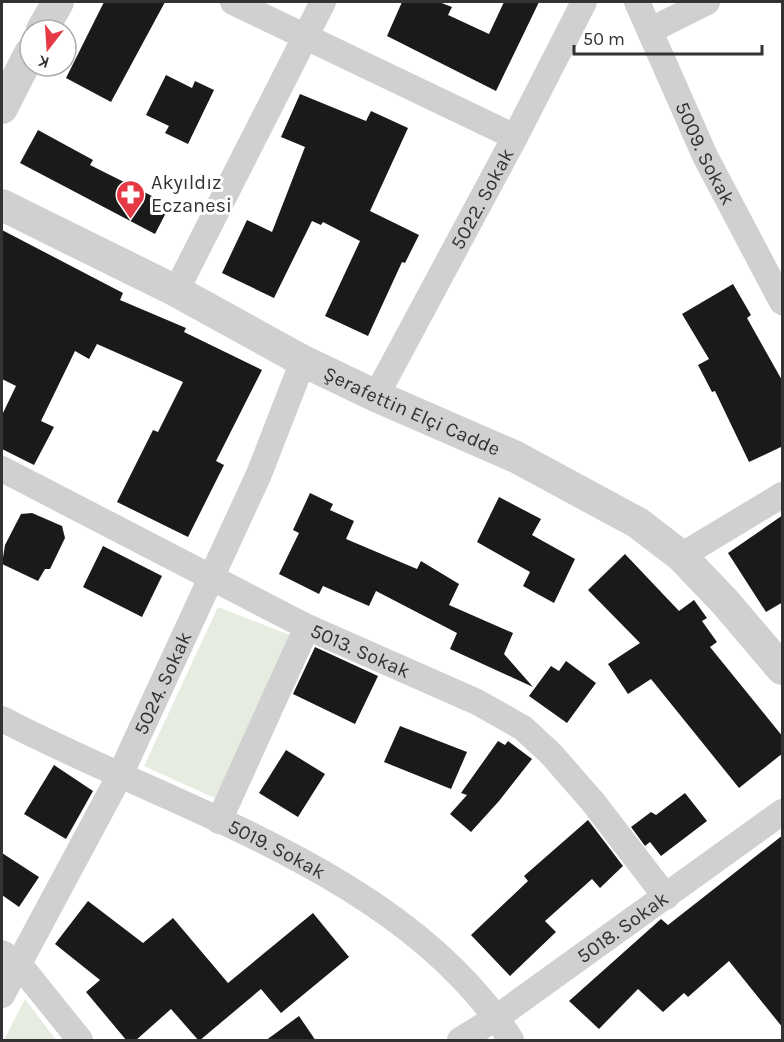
<svg xmlns="http://www.w3.org/2000/svg" width="784" height="1042" viewBox="0 0 784 1042" font-family="Karla,sans-serif">
	<style>
		.green { fill: #e6ecdf }
		.building { fill: #1a1a1a }
		.lines { fill: none; stroke-linecap: round; stroke-linejoin: round }
		.minor { stroke: #d0d0d0; stroke-width: 26 }
		.tertiary { stroke: #d0d0d0; stroke-width: 32 }
		.labels { text-anchor: middle; dominant-baseline: central; stroke-width: 6; stroke-linejoin: round; paint-order: stroke }
		.street-label { font-size: 20px; fill: #333; stroke: #fff }
		.poi-label { font-size: 20px; fill: #333; stroke: #fff; text-anchor: start }
	</style>
	<rect width="100%" height="100%" fill="#fff"/>
	<g class="green">
		<path d="M218,607L292,636L219,800L144,766Z"/>
		<path d="M25,999L56,1040H4Z"/>
	</g>
	<g class="building">
		<path d="M104,2H165L111,102L66,78Z"/>
		<path d="M402,2H439L452,7L448,15L489,34L504,2H539L496,91L387,36Z"/>
		<path d="M166,75L192,88L195,81L214,90L188,144L165,133L169,126L146,115Z"/>
		<path d="M300,94L366,121L371,111L408,128L370,211L419,235L405,263L402,262L368,336L325,316L360,241L323,222L321,225L312,221L274,298L222,273L247,220L272,232L305,147L281,137Z"/>
		<path d="M38,130L93,160L90,165L170,205L155,234L20,163Z"/>
		<path d="M2,230L123,293L120,300L186,328L184,332L262,370L216,461L224,465L188,537L117,502L153,430L158,432L183,382L97,344L89,359L75,351L41,421L54,427L34,465L2,449V415L16,386L2,379Z"/>
		<path d="M733,284L751,315L747,318L783,382V446L749,462L715,391L712,392L698,365L709,359L682,314Z"/>
		<path d="M310,493L333,504L330,510L354,521L346,539L417,569L421,561L459,584L449,605L513,633L504,654L533,687L450,649L457,633L376,591L369,606L323,586L319,594L279,574L299,533L293,530Z"/>
		<path d="M499,497L541,519L532,535L575,559L554,603L523,586L530,572L477,542Z"/>
		<path d="M32,513L62,526L65,538L50,569H45L38,581L2,564L5,545L21,514Z"/>
		<path d="M783,515V602L766,612L728,553Z"/>
		<path d="M103,546L162,576L142,617L83,587Z"/>
		<path d="M625,554L679,611L694,600L707,618L702,621L717,642L710,647L783,737V753L739,788L651,679L628,694L608,664L640,643L588,590Z"/>
		<path d="M315,647L378,676L355,724L293,694Z"/>
		<path d="M566,661L596,683L567,723L529,696L551,666L559,671Z"/>
		<path d="M400,726L467,752L451,789L384,762Z"/>
		<path d="M498,741L505,745L508,741L532,759L499,801L471,832L450,814L467,795L461,793Z"/>
		<path d="M286,750L325,774L298,817L259,793Z"/>
		<path d="M54,765L93,791L66,839L24,814Z"/>
		<path d="M685,793L707,821L661,856L650,842L645,846L631,827L651,812L656,815Z"/>
		<path d="M588,820L623,866L600,888L592,879L545,921L556,932L510,976L471,935L528,881L524,876Z"/>
		<path d="M783,835V1028L729,961L688,997L684,993L663,1012L638,989L599,1029L569,1001L661,919L668,925Z"/>
		<path d="M2,853L39,877L19,907L2,895Z"/>
		<path d="M88,901L143,943L173,918L228,983L313,913L349,957L281,1013L261,989L199,1041L171,1009L135,1041H127L86,992L100,980L55,944Z"/>
		<path d="M299,1016L316,1041H265Z"/>
	</g>
	<g class="lines">
		<g class="minor">
			<path d="M233,2L515,137"/>
			<path id="s1" d="M637,2L705,156L782,302"/>
			<path d="M651,30L707,2"/>
			<path d="M176,291L323,2"/>
			<path id="s2" d="M376,396L515,137L584,2"/>
			<path id="s3" d="M2,469L307,627L477,702L523,728L551,754L593,802L666,897"/>
			<path d="M681,556L782,495"/>
			<path id="s4" d="M2,719C169,807 406,872 511,1040"/>
			<path d="M219,821L307,627"/>
			<path d="M2,953L18,963L80,1040"/>
			<path id="s5" d="M2,995L120,775L259,474L303,361"/>
			<path id="s6" d="M460,1040L496,1018L782,812"/>
		</g>
		<g class="tertiary">
			<path d="M42,30L58,2"/>
			<path d="M2,108L30,53"/>
			<path id="s7" d="M2,205L176,291L303,361L376,396L516,457L638,523L681,556L725,602L782,669"/>
		</g>
	</g>
	<defs>
		<symbol id="pharmacy-pin" viewBox="-11 -11 22 30"><path d="M0 17L-7.5 6A9.5 9.5 0 1 1 7.5 6Z" fill="#e63946" stroke="#fff"/><path d="M-2-6h4v4h4v4h-4v4h-4v-4h-4v-4h4Z" fill="#fff"/></symbol>
	</defs>
	<g fill-rule="evenodd">
		<use href="#pharmacy-pin" x="114" y="178" width="33" height="45"/>
	</g>
	<g class="labels">
		<g class="street-label">
			<text stroke="none"><textPath href="#s1" startOffset="166">5009. Sokak</textPath></text>
			<text stroke="none"><textPath href="#s2" startOffset="224">5022. Sokak</textPath></text>
			<text stroke="none"><textPath href="#s7" startOffset="459">Şerafettin Elçi Cadde</textPath></text>
			<text stroke="none"><textPath href="#s3" startOffset="402">5013. Sokak</textPath></text>
			<text stroke="none"><textPath href="#s5" startOffset="351">5024. Sokak</textPath></text>
			<text stroke="none"><textPath href="#s4" startOffset="304">5019. Sokak</textPath></text>
			<text stroke="none"><textPath href="#s6" startOffset="198">5018. Sokak</textPath></text>
		</g>
		<g class="poi-label">
			<text x="151" y="182">Akyıldız<tspan x="151" dy="23">Eczanesi</tspan></text>
		</g>
	</g>
	<rect width="784" height="1042" fill="none" stroke="#333333" stroke-width="6"/>
	<g transform="translate(48 48) rotate(197)"><circle r="28" fill="#ffffff" stroke="#adadad" stroke-width="1.5"/>
	<path d="M0-4.5L10 22L0 15L-10 22Z" fill="#e63946"/>
	<text y="-9" font-size="16" font-weight="bold" text-anchor="middle" fill="#333333">K</text>
	</g>
	<path d="M574 45v9h188v-9" fill="none" stroke="#333333" stroke-width="3"/>
	<text x="583" y="45" font-size="18" fill="#333333" stroke="#ffffff" stroke-width="4.5" paint-order="stroke">50 m</text>
</svg>
